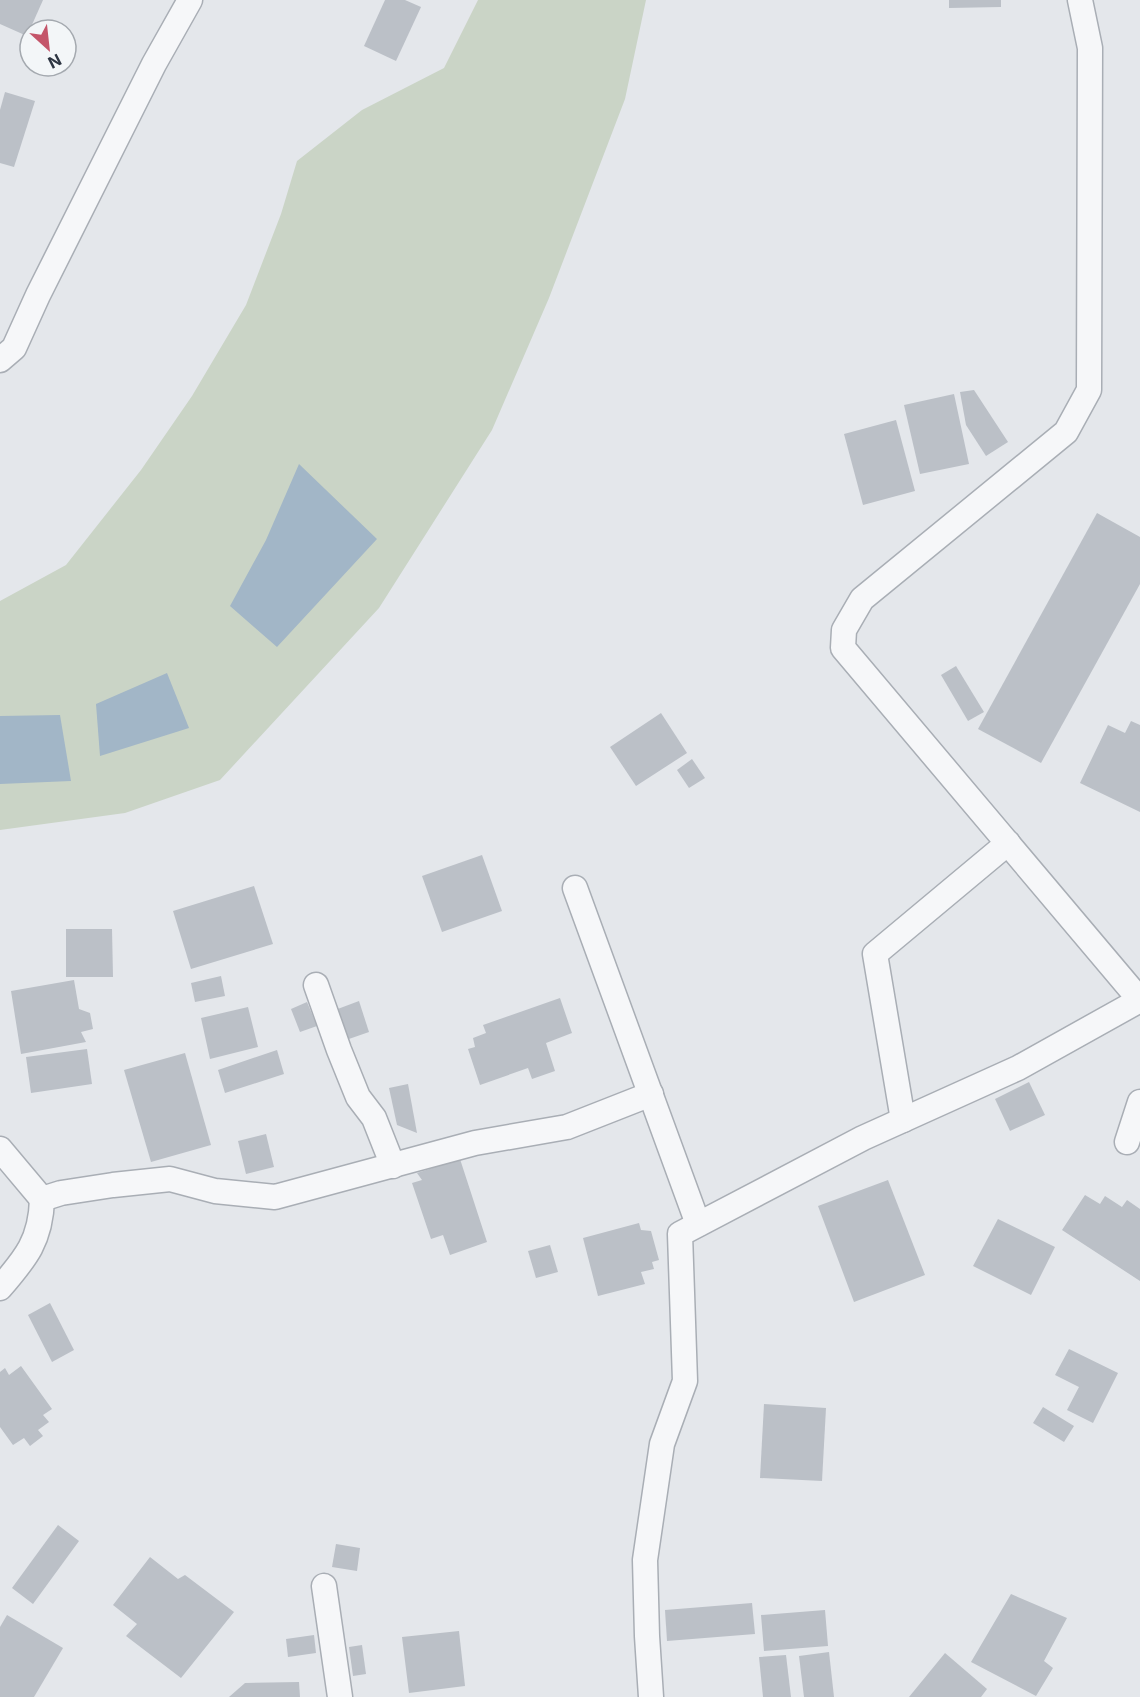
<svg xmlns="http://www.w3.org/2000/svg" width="1140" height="1697" viewBox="0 0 1140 1697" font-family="Inter,sans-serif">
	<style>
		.green { fill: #cad4c6 }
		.water { fill: #a2b6c7 }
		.building { fill: #bbc0c7 }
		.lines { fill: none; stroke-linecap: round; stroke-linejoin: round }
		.minor-casing { stroke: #a9aeb5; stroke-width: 27 }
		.minor { stroke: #f6f7f9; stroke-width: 24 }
	</style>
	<rect width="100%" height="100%" fill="#e4e7eb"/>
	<path class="green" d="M478,0H646L625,99L549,298L492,430L379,608L220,780L125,813L0,830V601L66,565L141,470L192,396L246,305L281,214L297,161L362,110L444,68Z"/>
	<g class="water">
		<path d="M299,464L377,539L277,647L230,606L266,540Z"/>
		<path d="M167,673L189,728L100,756L96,704Z"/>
		<path d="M60,715L71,781L0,784V716Z"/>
	</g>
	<g class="building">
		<path d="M0,0H43L27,36L0,24Z"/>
		<path d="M385,0H405L421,7L396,61L364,46Z"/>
		<path d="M949,0H1001V7L949,8Z"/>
		<path d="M5,92L35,101L14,167L0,163V110Z"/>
		<path d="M974,390L1008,442L986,456L966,425L960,392Z"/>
		<path d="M954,394L969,464L920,474L904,405Z"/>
		<path d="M896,420L915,491L863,505L844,434Z"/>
		<path d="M1097,513L1140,537V584L1041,763L978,729Z"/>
		<path d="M956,666L984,712L968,721L941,675Z"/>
		<path d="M661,713L687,753L636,786L610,747Z"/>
		<path d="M1131,721L1140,725V812L1080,783L1108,725L1125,733Z"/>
		<path d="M692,759L705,778L689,788L677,770Z"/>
		<path d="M482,855L502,911L442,932L422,876Z"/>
		<path d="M254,886L273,944L191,969L173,911Z"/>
		<path d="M66,929H112L113,977H66Z"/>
		<path d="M221,976L225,996L195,1002L191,983Z"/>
		<path d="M74,980L79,1009L90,1013L93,1029L81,1032L86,1042L21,1054L11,991Z"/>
		<path d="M560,998L572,1033L546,1043L555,1071L532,1079L528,1068L480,1085L468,1049L475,1047L473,1038L486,1033L483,1025Z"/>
		<path d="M359,1001L369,1032L346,1040L335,1010Z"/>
		<path d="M307,1002L317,1026L300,1032L291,1009Z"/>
		<path d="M248,1007L258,1047L210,1059L201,1018Z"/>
		<path d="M87,1049L92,1084L31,1093L26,1057Z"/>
		<path d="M277,1050L284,1074L225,1093L218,1070Z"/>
		<path d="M185,1053L211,1145L151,1162L124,1070Z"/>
		<path d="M1029,1082L1045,1115L1010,1131L995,1099Z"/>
		<path d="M408,1084L417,1133L397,1125L389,1088Z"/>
		<path d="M266,1134L274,1167L246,1174L238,1141Z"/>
		<path d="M460,1159L487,1242L450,1255L443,1235L431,1239L412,1183L422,1180L417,1173Z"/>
		<path d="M888,1180L925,1275L854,1302L818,1206Z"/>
		<path d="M1085,1195L1100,1204L1105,1196L1122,1207L1127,1200L1140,1209V1281L1062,1230Z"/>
		<path d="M998,1219L1055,1247L1031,1295L973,1266Z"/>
		<path d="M639,1223L641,1230L651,1231L659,1260L652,1262L654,1269L641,1272L645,1284L598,1296L583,1238Z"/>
		<path d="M550,1245L558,1272L536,1278L528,1251Z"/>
		<path d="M50,1303L74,1350L52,1362L28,1315Z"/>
		<path d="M1069,1349L1118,1373L1093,1423L1067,1410L1079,1387L1055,1375Z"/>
		<path d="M21,1366L52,1409L43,1415L49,1422L38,1430L43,1436L30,1446L24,1438L13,1445L0,1427V1372L5,1368L9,1375Z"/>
		<path d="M764,1404L826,1408L822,1481L760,1478Z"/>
		<path d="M1043,1407L1074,1426L1064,1442L1033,1423Z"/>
		<path d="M58,1525L79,1541L33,1604L12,1588Z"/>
		<path d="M336,1544L360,1548L357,1571L332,1567Z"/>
		<path d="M150,1557L178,1579L185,1575L234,1612L181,1678L126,1636L137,1624L113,1605Z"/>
		<path d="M1011,1594L1067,1618L1044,1661L1053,1668L1036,1696L971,1662Z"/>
		<path d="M752,1603L755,1634L667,1641L665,1610Z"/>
		<path d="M825,1610L828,1646L764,1651L761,1615Z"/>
		<path d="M7,1615L63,1648L34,1697H0V1627Z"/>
		<path d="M459,1631L465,1686L409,1693L402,1637Z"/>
		<path d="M314,1635L316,1653L288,1657L286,1639Z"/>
		<path d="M362,1645L366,1674L353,1676L349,1647Z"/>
		<path d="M829,1652L834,1697H804L799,1656Z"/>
		<path d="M945,1653L987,1689L981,1697H909Z"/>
		<path d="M786,1655L791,1697H763L759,1657Z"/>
		<path d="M299,1682L300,1697H229L245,1683Z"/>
	</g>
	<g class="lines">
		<defs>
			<g id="minor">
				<path d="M1080,0L1090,48L1089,390L1066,432L862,599L844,630L843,648L1140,1000"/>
				<path d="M0,360L14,348L38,295L154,64L190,0"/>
				<path d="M575,888L698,1224"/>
				<path d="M316,985L339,1050L358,1097L374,1118L393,1166"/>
				<path d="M903,1120L875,954L1008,843"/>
				<path d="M1127,1142L1140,1102"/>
				<path d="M0,1149L42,1199L61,1193L113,1185L170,1179L215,1191L275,1197L475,1143L567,1127L651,1094"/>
				<path d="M0,1288C26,1258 41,1240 42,1199"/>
				<path d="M324,1586L340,1697"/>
				<path d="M651,1697L647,1636L645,1560L662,1444L685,1381L680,1234L863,1138L1018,1068L1140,1000"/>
			</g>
		</defs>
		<use href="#minor" class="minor-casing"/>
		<use href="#minor" class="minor"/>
	</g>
	<g transform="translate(48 48) rotate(153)"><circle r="28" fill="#f3f6f8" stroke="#a4a9af" stroke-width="1.5"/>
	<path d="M0-4.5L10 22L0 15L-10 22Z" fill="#c4556a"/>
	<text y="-9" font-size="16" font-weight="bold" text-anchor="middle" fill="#2d3542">N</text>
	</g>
</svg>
